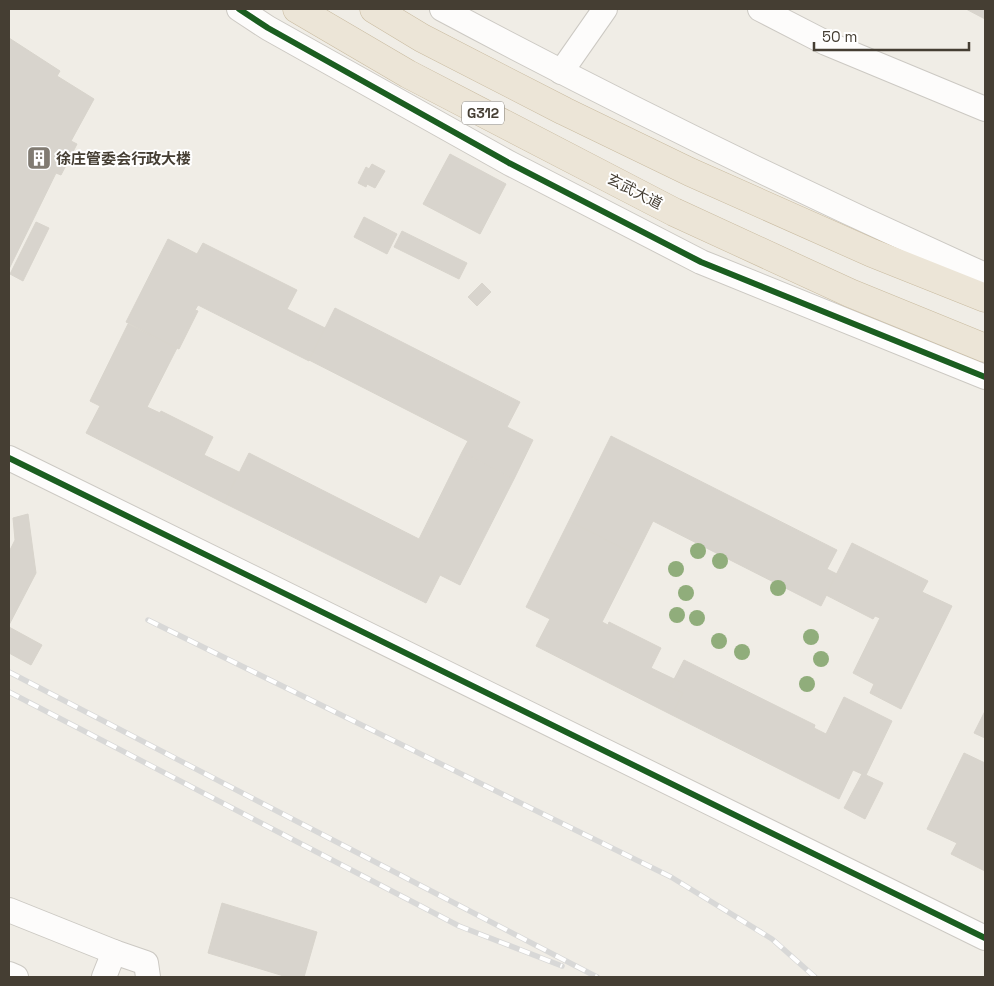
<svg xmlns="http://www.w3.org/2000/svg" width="994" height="986" viewBox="0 0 994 986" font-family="'Space Grotesk','Noto Sans SC',sans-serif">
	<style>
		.building { fill: #d8d4cd; stroke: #d8d4cc }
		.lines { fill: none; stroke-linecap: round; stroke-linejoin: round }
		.minor-casing { stroke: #ccc9c3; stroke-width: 26 }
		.highway-casing { stroke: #c9bba0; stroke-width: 29 }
		.minor { stroke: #fdfcfb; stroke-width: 24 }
		.highway { stroke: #ece5d7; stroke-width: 28 }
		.rail-casing { stroke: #d8d8d7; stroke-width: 5.5 }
		.rail { stroke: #fff; stroke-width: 4; stroke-dasharray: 11; stroke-linecap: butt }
		.cycleway-casing { stroke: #fff; stroke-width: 9 }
		.cycleway { stroke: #1b5e20; stroke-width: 6 }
		.tree { fill: #90ad7b }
		.labels { text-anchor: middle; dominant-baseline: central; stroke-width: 4; stroke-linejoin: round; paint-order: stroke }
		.shield { fill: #fff; stroke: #7d7870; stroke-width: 1 }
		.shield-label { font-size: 14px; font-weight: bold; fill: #453e33 }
		.poi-label { font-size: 15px; font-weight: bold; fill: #453e33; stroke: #fff; text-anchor: start }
		.street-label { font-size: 15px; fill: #453e33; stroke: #fff }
	</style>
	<rect width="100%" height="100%" fill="#f0ede6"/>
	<g class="building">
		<path d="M966,9H985V19Z"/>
		<path d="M9,38L60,71L57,76L94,99L71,141L77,144L61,175L56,173L9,269Z"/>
		<path d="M450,154L506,184L480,234L423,204Z"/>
		<path d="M372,164L385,171L375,188L367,184L366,187L358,183L366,167L369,169Z"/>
		<path d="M364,217L397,234L387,254L354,237Z"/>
		<path d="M36,222L49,228L23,281L10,274Z"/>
		<path d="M402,231L467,263L459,279L394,247Z"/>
		<path d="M168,239L197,254L203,243L297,290L287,309L325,328L309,361L198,305L195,310L198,311L179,349L126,322Z"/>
		<path d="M482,283L491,292L477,306L468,297Z"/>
		<path d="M335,308L520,402L507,427L533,440L514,479L462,452L468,441L309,360Z"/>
		<path d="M128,324L177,348L147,407L160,413L161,411L213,437L204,455L239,472L224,503L86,433L100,406L90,401Z"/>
		<path d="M611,436L837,550L827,569L837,574L821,606L653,521L636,555L569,521Z"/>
		<path d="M462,452L514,479L460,585L440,575L426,603L224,503L249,453L419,539Z"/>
		<path d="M28,514L36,573L9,625V552L15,540L13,518Z"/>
		<path d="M569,521L636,555L602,622L608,625L609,622L661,648L651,668L674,679L670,687L683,693L672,715L536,646L550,619L526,607Z"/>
		<path d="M852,543L928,581L922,592L952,606L901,709L870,693L874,684L853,673L880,618L875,616L873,619L826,595Z"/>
		<path d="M9,627L42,645L31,665L9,653Z"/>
		<path d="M684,660L815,725L814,728L826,734L844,697L892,721L866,775L883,783L865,819L844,808L862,774L853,770L839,799L672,715L683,693L670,687Z"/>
		<path d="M985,711V738L974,733Z"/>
		<path d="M964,753L985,763V871L951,854L957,843L927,829Z"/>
		<path d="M222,903L317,932L304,977H287L208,953Z"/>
	</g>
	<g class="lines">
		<defs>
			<g id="minor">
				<path d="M239,9L268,28L509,163L701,262L985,377"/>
				<path d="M442,9C620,104 802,193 985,275"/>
				<path d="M760,9L826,43L985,109"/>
				<path d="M561,72L605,9"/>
				<path d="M9,458L985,938"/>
				<path d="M9,910L114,952"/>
				<path d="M9,974L16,977"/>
				<path d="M104,977L114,952L146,963L148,977"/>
			</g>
			<g id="highway">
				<path d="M297,9L408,74L674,212L850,293L985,348"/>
				<path d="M374,9L422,38L564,111L690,172L872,253L985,298"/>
			</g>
		</defs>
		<use href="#minor" class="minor-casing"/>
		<use href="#highway" class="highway-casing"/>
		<use href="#minor" class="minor"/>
		<use href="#highway" class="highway"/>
		<defs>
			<g id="rail">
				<path d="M148,620L671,877L772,939L815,977"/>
				<path d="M9,672L597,977"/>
				<path d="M9,692L459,926L562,966"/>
			</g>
		</defs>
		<use href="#rail" class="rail-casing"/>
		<use href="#rail" class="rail"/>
		<defs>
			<g id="cycleway">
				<path d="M239,9L268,28L509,163L701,262L985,377"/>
				<path d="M9,458L985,938"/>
			</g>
		</defs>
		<use href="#cycleway" class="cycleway-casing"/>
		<use href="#cycleway" class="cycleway"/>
	</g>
	<g class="tree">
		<circle cx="698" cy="551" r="8"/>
		<circle cx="720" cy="561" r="8"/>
		<circle cx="676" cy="569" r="8"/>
		<circle cx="778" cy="588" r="8"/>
		<circle cx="686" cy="593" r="8"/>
		<circle cx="677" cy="615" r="8"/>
		<circle cx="697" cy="618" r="8"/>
		<circle cx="811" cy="637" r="8"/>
		<circle cx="719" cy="641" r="8"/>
		<circle cx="742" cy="652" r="8"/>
		<circle cx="821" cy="659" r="8"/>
		<circle cx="807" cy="684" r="8"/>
	</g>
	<defs>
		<symbol id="building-square" viewBox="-11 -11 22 22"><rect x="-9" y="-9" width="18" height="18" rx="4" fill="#817b72" stroke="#fff"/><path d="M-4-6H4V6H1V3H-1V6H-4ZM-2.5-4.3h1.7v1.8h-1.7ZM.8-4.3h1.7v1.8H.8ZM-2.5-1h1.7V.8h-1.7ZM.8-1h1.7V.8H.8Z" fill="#fff"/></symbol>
	</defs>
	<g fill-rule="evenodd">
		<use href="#building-square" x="25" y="144" width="28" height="28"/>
	</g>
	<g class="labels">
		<rect class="shield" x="462" y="101.5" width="42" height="23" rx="4"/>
		<g class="shield-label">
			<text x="483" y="113">G312</text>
		</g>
		<g class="poi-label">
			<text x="56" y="158">徐庄管委会行政大楼</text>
		</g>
		<g class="street-label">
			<text transform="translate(635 191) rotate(27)">玄武大道</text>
		</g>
	</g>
	<rect width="994" height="986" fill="none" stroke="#453e33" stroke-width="20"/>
	<path d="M814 42v8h155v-8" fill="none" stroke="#453e33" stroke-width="2.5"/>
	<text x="822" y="42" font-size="15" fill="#453e33" stroke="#ffffff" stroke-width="4" paint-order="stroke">50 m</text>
</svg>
